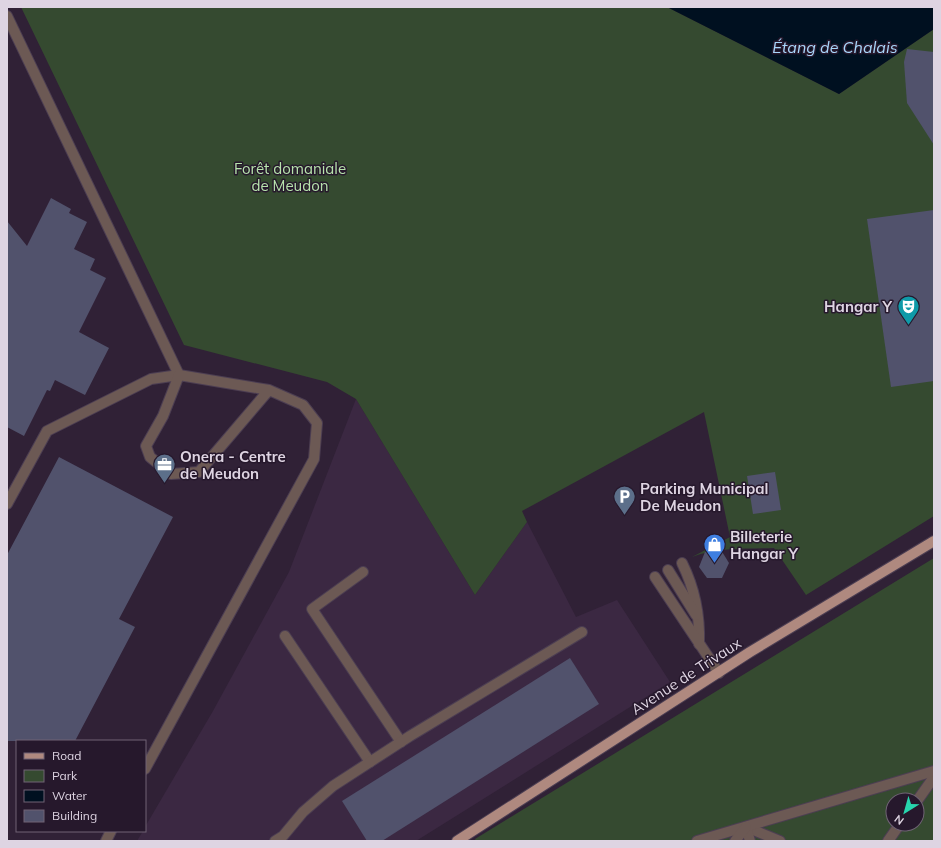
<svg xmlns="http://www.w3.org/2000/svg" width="941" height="848" viewBox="0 0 941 848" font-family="Mulish,sans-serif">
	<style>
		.built { fill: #3b2842 }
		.green { fill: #354a30; fill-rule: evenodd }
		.water { fill: #001020 }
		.building { fill: #51526c }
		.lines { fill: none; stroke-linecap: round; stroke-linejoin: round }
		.minor-casing { stroke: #4c3e52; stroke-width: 12 }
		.major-casing { stroke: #4c3e52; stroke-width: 12 }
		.minor { stroke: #6c5954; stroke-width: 10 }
		.major { stroke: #af897f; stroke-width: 10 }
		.labels { text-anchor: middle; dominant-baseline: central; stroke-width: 3; stroke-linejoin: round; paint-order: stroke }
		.park-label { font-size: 15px; fill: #b7e3ac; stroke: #26182c }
		.poi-label { font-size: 15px; font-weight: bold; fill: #ded4e2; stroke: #26182c; text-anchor: start }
		.street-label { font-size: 15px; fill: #ded4e2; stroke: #26182c }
		.water-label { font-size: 16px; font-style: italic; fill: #a8d6fa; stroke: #26182c }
	</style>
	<rect width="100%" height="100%" fill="#302136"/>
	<path class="built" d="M356,399L475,595L527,522L576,617L617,600L670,682L416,841H137L143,831H145V827L213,711L289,572Z"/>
	<g class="green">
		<path d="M21,7H667L839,94L934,29V516L806,595L774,548C747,549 718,547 692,557L730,537L704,412L522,511L527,522L475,595L356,399L327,382L184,345Z"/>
		<path d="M934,558V841H476L475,839ZM893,800H917V824H893Z"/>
	</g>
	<path class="water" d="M667,7H934V29L839,94Z"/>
	<g class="building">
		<path d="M907,49L934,52V145L907,103L904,62Z"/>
		<path d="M51,198L71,209L69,213L87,222L74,249L95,259L90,270L106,278L79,332L109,348L85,395L55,380L50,391L47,390L24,436L7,427V221L27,246Z"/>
		<path d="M934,210V381L891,387L867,219Z"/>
		<path d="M59,457L173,517L119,619L135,627L75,741H7V555Z"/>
		<path d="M775,472L781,510L753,514L747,476Z"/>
		<path d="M721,550L729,563L722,578H707L699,567L705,552Z"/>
		<path d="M570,658L599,704L382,841H367L342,801Z"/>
	</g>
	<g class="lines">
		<defs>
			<g id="minor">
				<path d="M7,16L179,375L151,379L47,431L7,504"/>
				<path d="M682,563C695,589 700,615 699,644"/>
				<path d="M668,570L696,615"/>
				<path d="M363,572L312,609L401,742"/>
				<path d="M655,577L719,673"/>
				<path d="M285,636L370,762"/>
				<path d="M145,769L314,459L317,423L303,405L269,390L179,375L163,416L146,446L150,457L171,474L199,472L269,390"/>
				<path d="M917,801L934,777"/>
				<path d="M746,827L780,841"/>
				<path d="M746,827L750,841"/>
				<path d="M106,841L111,831"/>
				<path d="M275,841L283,836L303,812L333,786L410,736L582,632"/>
				<path d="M697,841L934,771"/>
				<path d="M735,841L746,827"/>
				<path d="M888,841L900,824"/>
			</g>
			<path id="major" d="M457,841L750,652L934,541"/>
		</defs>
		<use href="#minor" class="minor-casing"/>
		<use href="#major" class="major-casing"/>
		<use href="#minor" class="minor"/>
		<use href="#major" class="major"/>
	</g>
	<defs>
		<symbol id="theatre-pin" viewBox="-11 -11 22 30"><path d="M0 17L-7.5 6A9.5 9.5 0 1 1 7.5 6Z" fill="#0f9aa8" stroke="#26182c"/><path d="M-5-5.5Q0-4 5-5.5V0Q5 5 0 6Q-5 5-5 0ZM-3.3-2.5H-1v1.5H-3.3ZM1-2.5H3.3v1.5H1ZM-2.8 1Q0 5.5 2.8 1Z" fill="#fff"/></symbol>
		<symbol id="office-pin" viewBox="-11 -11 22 30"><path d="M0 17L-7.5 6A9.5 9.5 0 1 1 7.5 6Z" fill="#5c6f8a" stroke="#26182c"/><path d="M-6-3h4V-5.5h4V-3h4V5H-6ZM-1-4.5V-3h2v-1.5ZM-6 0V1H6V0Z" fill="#fff"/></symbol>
		<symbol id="parking-pin" viewBox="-11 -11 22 30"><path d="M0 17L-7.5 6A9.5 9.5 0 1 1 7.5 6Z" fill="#5c6f8a" stroke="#26182c"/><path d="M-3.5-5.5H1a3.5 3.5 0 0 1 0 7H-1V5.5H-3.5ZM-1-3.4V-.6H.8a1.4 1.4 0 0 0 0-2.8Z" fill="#fff"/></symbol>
		<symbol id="shop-pin" viewBox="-11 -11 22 30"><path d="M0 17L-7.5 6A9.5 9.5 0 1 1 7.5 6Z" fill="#3f7fe0" stroke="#26182c"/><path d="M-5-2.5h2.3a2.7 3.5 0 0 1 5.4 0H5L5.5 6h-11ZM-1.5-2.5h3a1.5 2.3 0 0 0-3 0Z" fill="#fff"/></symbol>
	</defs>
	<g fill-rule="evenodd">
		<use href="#theatre-pin" x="896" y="294" width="25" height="34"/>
		<use href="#office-pin" x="152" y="452" width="25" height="34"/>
		<use href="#parking-pin" x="612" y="484" width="25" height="34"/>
		<use href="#shop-pin" x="702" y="532" width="25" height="34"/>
	</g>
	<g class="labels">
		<g class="park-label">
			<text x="290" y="168">Forêt domaniale<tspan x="290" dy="17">de Meudon</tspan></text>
		</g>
		<g class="poi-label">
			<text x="892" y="306" text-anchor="end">Hangar Y</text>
			<text x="180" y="456">Onera - Centre<tspan x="180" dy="17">de Meudon</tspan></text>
			<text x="640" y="488">Parking Municipal<tspan x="640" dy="17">De Meudon</tspan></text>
			<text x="730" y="536">Billeterie<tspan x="730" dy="17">Hangar Y</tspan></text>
		</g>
		<g class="street-label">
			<text transform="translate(686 676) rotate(-33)">Avenue de Trivaux</text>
		</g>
		<g class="water-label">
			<text x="835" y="47">Étang de Chalais</text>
		</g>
	</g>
	<rect width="941" height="848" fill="none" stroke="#ded4e2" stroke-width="16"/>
	<rect x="16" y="740" width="130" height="92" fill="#26182c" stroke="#706375"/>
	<rect x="24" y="753" width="20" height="6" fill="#af897f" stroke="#706375"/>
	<text x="52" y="760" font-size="12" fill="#ded4e2">Road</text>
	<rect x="24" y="770" width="20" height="12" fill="#354a30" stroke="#706375"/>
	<text x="52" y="780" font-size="12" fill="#ded4e2">Park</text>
	<rect x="24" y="790" width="20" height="12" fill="#001020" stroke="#706375"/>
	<text x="52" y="800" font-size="12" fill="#ded4e2">Water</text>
	<rect x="24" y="810" width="20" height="12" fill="#51526c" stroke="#706375"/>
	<text x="52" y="820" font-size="12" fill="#ded4e2">Building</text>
	<g transform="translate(905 812) rotate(217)"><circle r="19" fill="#26182c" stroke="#706375"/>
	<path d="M0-3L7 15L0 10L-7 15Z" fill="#27d5ad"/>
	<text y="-6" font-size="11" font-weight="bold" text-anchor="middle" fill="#ded4e2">N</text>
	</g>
</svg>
